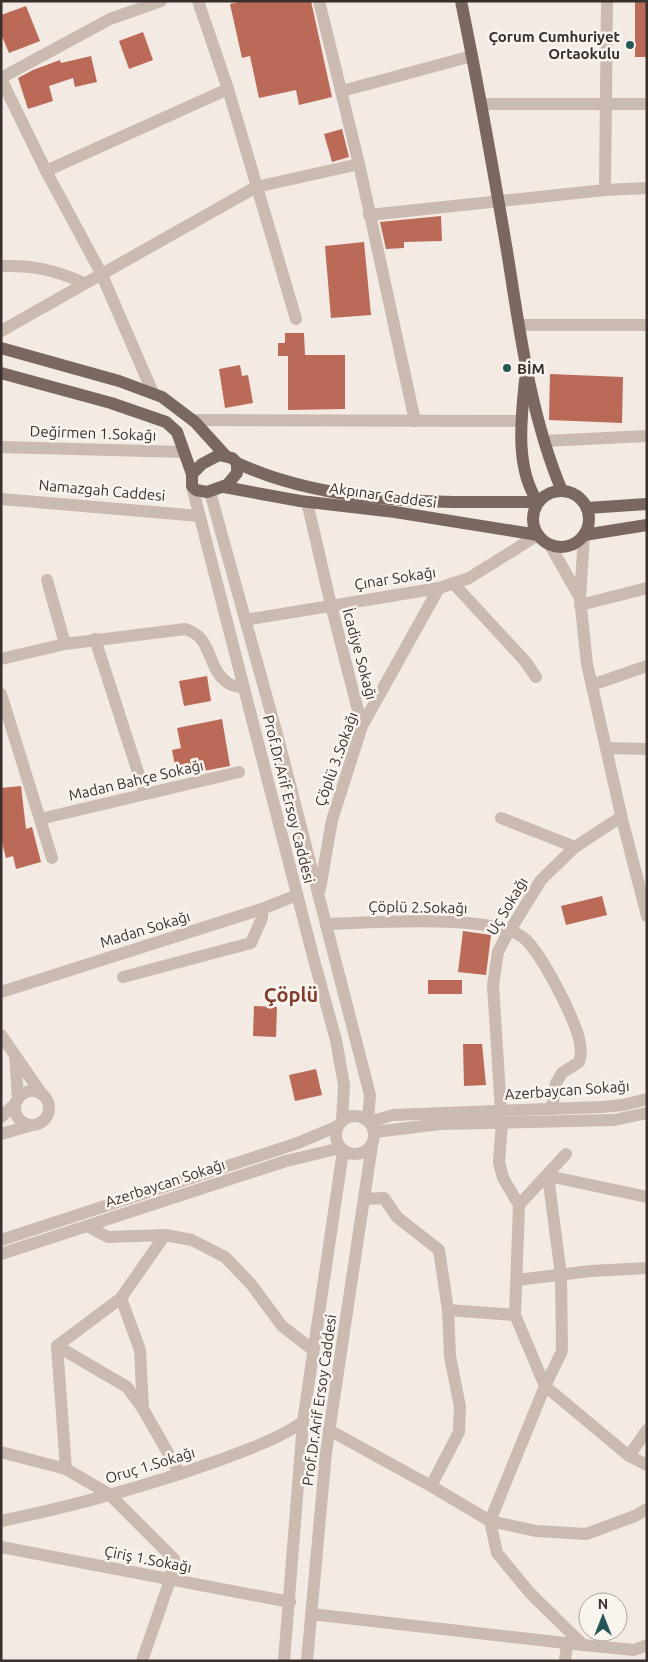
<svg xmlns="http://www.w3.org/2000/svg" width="648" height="1662" viewBox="0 0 648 1662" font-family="Ubuntu,sans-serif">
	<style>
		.building { fill: #bb6a58 }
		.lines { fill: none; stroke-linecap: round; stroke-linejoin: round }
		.minor { stroke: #cabaaf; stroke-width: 12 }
		.major { stroke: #7a675f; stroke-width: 12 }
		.poi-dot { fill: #255757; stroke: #faf4ef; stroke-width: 2 }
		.labels { text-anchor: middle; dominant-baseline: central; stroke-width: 5; stroke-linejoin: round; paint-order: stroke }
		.poi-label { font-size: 15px; font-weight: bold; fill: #39302d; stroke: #faf4ef; text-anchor: end }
		.street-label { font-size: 15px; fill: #39302d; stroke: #faf4ef }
		.district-label { font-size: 20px; font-weight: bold; fill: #813c2d; stroke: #faf4ef }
	</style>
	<rect width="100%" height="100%" fill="#f2eae3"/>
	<g class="building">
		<path d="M243,1H311L332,97L299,105L296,90L259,98L250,56L242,58L230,4Z"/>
		<rect x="635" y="1" width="12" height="56"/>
		<path d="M26,6L40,41L9,53L1,34V15Z"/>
		<path d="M143,32L153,60L129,69L119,41Z"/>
		<path d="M91,56L97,82L75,87L73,78L49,86L53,101L28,109L18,78L33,70L60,60L61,63Z"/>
		<path d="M342,129L349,157L332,162L324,134Z"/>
		<path d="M441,216L442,241L404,242V248L386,249L380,222Z"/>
		<path d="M364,242L371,315L331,318L325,246Z"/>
		<path d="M285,333H304L305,355H345V409L288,410V356H278V343H285Z"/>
		<path d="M240,365L242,376L248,375L253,403L225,408L219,369Z"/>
		<path d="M550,374L623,377L622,423L549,420Z"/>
		<path d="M207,676L211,701L184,706L179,681Z"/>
		<path d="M222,719L230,766L177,776L172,750L181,748L177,728Z"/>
		<path d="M21,786L26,829L32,827L41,862L16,869L13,856L6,858L1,839V788Z"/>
		<path d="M602,896L607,915L566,925L561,906Z"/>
		<path d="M463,931L491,935L486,975L458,972Z"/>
		<rect x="428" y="980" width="34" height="14"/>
		<path d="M254,1006L277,1007L276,1037L253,1036Z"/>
		<path d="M463,1044H482L486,1085L464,1086Z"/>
		<path d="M316,1069L322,1095L295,1101L289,1075Z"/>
	</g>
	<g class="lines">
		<g class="minor">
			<path d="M198,1L228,89L296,319"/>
			<path d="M319,1L359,164L415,421"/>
			<path d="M1,78L110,19L161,1"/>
			<path d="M1,79L46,171L101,273L153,393"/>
			<path d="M342,91L472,56"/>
			<path d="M482,104H647"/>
			<path d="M46,171L228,89"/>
			<path d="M605,190L607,1"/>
			<path d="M369,215L605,190L647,188"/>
			<path d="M1,266C33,265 55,270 84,283"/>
			<path d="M519,325H647"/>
			<path d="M1,331L256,187L359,164"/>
			<path d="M192,420L521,421"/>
			<path d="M545,441L647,436"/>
			<path d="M1,447L184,452"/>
			<path d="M192,486L314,960L336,1040L344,1085L342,1121"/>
			<path d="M210,492L278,738L370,1095L368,1120"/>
			<path d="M1,499L200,516"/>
			<path d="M307,502L331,605L362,726"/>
			<path d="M584,535L580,598L587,664L622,819L647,916"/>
			<path d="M550,545L580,598"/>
			<path d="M47,580L65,644"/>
			<path d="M453,583L525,661L536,677"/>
			<path d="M580,605L647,588"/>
			<path d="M245,620L439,588L469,578L538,535"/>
			<path d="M95,639L145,794"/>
			<path d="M1,659L65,644L185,629C214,637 206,669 228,683C232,686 239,687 244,688"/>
			<path d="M592,685L647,666"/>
			<path d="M1,694L52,858"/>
			<path d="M607,748L647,749"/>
			<path d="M501,818L575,847"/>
			<path d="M40,819L239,772"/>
			<path d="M320,889L332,820L362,726L439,588"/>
			<path d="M326,924C367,923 496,913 525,939C538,951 556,985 564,1001C571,1017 586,1044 579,1062L562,1073L556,1083L552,1109"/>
			<path d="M123,977L251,943L262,918V909"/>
			<path d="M1,992L262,909L297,895"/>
			<path d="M1,1035L41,1093"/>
			<path d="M15,1055L18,1099"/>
			<circle cx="32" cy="1108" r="17"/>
			<path d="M501,1111L493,985L498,952L504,940L541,880L575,847L621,817"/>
			<circle cx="355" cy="1135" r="19"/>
			<path d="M1,1117L15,1104"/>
			<path d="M369,1122L393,1115L602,1107L623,1105L647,1099"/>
			<path d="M375,1132L440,1124L614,1120L647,1113"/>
			<path d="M1,1134L29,1126"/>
			<path d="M647,1197L548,1176L561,1275L562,1351L545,1386L629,1456L647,1465"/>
			<path d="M364,1199L384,1198L397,1217L439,1250L448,1310L450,1356L460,1407L459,1432L431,1486"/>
			<path d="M519,1205L566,1154"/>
			<path d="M87,1226L108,1237L165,1235L192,1240L225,1257L251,1284L282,1326L313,1350"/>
			<path d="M1,1240L298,1143L338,1126"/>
			<path d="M1,1254L286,1161L341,1148"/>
			<path d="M517,1280L591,1271L647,1268"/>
			<path d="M121,1298L140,1350L143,1409"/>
			<path d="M448,1310L515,1315"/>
			<path d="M57,1346L127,1387L143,1409L180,1474"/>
			<path d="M57,1346L121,1298L165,1235"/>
			<path d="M57,1346L66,1469"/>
			<path d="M329,1430L431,1486L490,1521L536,1531L586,1534L635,1516L647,1509"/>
			<path d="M1,1452L66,1469L109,1494L174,1559L170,1580L142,1661"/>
			<path d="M629,1456L647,1430"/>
			<path d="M1,1521C74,1506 147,1486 217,1461C247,1450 276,1440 303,1422"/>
			<path d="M490,1521L545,1386L515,1315L519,1205L503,1178L499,1162L502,1123"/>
			<path d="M490,1521L497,1553L530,1593L583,1645L634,1650L647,1645"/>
			<path d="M1,1547L290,1602"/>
			<path d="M311,1614L583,1645"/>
			<path d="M284,1661L303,1422L343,1151"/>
			<path d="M307,1661L326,1452L372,1145"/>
			<path d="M565,1661L567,1643"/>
		</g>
		<g class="major">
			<path d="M461,1C478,84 493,168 507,251C520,332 530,415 562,491"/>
			<path d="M1,348L119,381L162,397L195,422L225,455"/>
			<path d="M1,373L111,403L166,422L177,432L192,474V486L196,490L207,492L227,485L237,473V463L232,458L219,455L202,464L192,474"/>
			<path d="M525,380C521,419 515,469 538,502"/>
			<path d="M237,463C330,506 438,502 538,502"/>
			<path d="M224,487L300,501L395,512L538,535"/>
			<circle cx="561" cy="519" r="28"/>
			<path d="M587,508L647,504"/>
			<path d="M584,535L647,525"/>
		</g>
	</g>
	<g class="poi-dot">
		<circle cx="630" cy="45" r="5"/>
		<circle cx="507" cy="368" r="5"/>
	</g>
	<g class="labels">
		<g class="poi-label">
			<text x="620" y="36">Çorum Cumhuriyet<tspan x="620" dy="17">Ortaokulu</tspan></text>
			<text x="517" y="368" text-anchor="start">BİM</text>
		</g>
		<g class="street-label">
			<text transform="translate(93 433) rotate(2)">Değirmen 1.Sokağı</text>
			<text transform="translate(102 490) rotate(5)">Namazgah Caddesi</text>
			<text transform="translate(383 495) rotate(8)">Akpınar Caddesi</text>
			<text transform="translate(395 578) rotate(-9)">Çınar Sokağı</text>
			<text transform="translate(360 654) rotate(75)">İcadiye Sokağı</text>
			<text transform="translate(336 759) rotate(-70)">Çöplü 3.Sokağı</text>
			<text transform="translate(136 780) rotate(-13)">Madan Bahçe Sokağı</text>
			<text transform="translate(289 799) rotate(76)">Prof.Dr.Arif Ersoy Caddesi</text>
			<text transform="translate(507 906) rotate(-59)">Uç Sokağı</text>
			<text transform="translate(418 907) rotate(1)">Çöplü 2.Sokağı</text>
			<text transform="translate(145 929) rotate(-17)">Madan Sokağı</text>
			<text transform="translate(567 1090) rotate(-4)">Azerbaycan Sokağı</text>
			<text transform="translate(165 1183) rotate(-18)">Azerbaycan Sokağı</text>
			<text transform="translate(319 1400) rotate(-82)">Prof.Dr.Arif Ersoy Caddesi</text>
			<text transform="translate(150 1465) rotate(-17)">Oruç 1.Sokağı</text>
			<text transform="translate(148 1559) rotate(11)">Çiriş 1.Sokağı</text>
		</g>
		<g class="district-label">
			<text x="291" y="994">Çöplü</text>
		</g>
	</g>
	<rect width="648" height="1662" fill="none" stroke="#39302d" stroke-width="5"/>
	<g transform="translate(603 1617)"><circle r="24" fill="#faf4ef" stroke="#ada6a1"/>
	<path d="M0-4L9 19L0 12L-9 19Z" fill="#255757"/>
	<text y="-8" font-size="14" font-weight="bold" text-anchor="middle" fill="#39302d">N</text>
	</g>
</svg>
